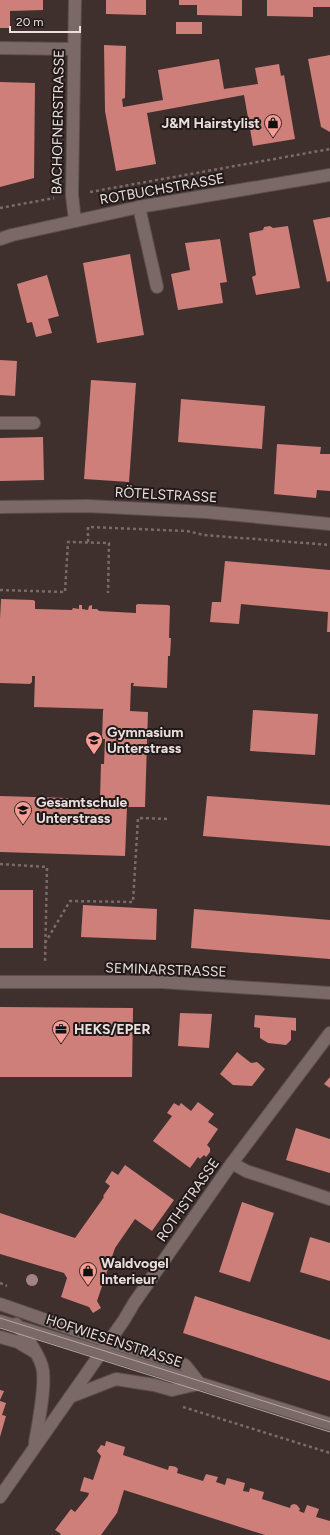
<svg xmlns="http://www.w3.org/2000/svg" width="330" height="1535" viewBox="0 0 330 1535" font-family="Figtree,sans-serif">
	<style>
		.building { fill: #ce7f79 }
		.lines { fill: none; stroke-linecap: round; stroke-linejoin: round }
		.minor-casing { stroke: #5c4f4e; stroke-width: 14 }
		.path { stroke: #796b6a; stroke-width: 2.5; stroke-dasharray: 3 3; stroke-linecap: butt }
		.minor { stroke: #7b6967; stroke-width: 12 }
		.tram { stroke: #b2a5a4; stroke-width: 1 }
		.tree { fill: #a48481 }
		.labels { text-anchor: middle; dominant-baseline: central; stroke-width: 4; stroke-linejoin: round; paint-order: stroke }
		.street-label { font-size: 14px; fill: #eadfde; stroke: #211a19 }
		.poi-label { font-size: 14px; font-weight: bold; fill: #eadfde; stroke: #211a19; text-anchor: start }
	</style>
	<rect width="100%" height="100%" fill="#3f302e"/>
	<g class="building">
		<path d="M0,0H43V10L10,11V28H0Z"/>
		<path d="M106,0H146V15L106,14Z"/>
		<path d="M179,0H242V16L197,15V5H179Z"/>
		<path d="M267,0H330V7H313V17L267,16Z"/>
		<rect x="176" y="22" width="26" height="12"/>
		<path d="M104,45L126,46L125,98L122,99L123,107L163,100L158,70L219,59L224,89L258,84L255,68L279,64L281,76L284,75L295,139L253,146L244,95L147,113L156,164L116,171L105,111Z"/>
		<path d="M330,55V132L321,127L308,59Z"/>
		<path d="M0,82L35,83L34,178L0,187Z"/>
		<path d="M330,217V281L327,282L313,220Z"/>
		<path d="M270,226L273,228L288,226L300,288L256,295L252,277L256,275L249,233L263,230L264,227Z"/>
		<path d="M220,239L227,282L220,283L223,303L178,310L171,274L190,270L185,243Z"/>
		<path d="M130,254L144,335L97,343L83,263Z"/>
		<path d="M47,275L59,316L48,319L52,333L36,337L32,322L27,323L17,284Z"/>
		<path d="M0,360L17,361L15,396L0,395Z"/>
		<path d="M91,380L136,383L129,482L84,479Z"/>
		<path d="M181,399L265,406L262,449L178,442Z"/>
		<path d="M43,437L44,480L0,481V438Z"/>
		<path d="M277,444L321,447L320,454H330V491L317,490L316,498L274,494Z"/>
		<path d="M225,561L330,570V632H327L328,612L241,604L239,624L210,622L212,602H221Z"/>
		<path d="M1,599L33,600L35,601V609L72,610L73,608L79,609V605H82V609L88,610L89,606L92,605V609H97L99,611L136,613V605L138,604L168,605L170,606L169,638H171L170,656H168L167,688L133,686L134,683H131L130,711L148,712L145,807H127L125,856L0,852V796L100,799L101,764H104L105,739H102L103,710L104,709L34,707L35,676H32V682L30,684L0,683V619Z"/>
		<path d="M253,710L318,714L315,755L250,751Z"/>
		<path d="M207,796L330,805V846L203,836Z"/>
		<rect x="0" y="890" width="33" height="58"/>
		<path d="M83,905L157,909L156,940L81,937Z"/>
		<path d="M194,909L330,920V959L191,948Z"/>
		<path d="M0,1007L133,1008L132,1077H0Z"/>
		<path d="M180,1013L212,1014L209,1048L178,1046Z"/>
		<path d="M255,1015L296,1018V1031L291,1030V1040L286,1045L268,1043L260,1038V1028L254,1027Z"/>
		<path d="M237,1052L251,1063L257,1062L265,1069L252,1086L233,1085L220,1074Z"/>
		<path d="M330,1077V1088L324,1084Z"/>
		<path d="M198,1102L214,1114L208,1122L218,1129L207,1145L210,1148V1152L206,1157L204,1155L200,1159L198,1157L190,1168L153,1141L172,1116L167,1113L174,1103L179,1106L181,1103L191,1111Z"/>
		<path d="M296,1128L330,1139V1173L286,1160Z"/>
		<path d="M125,1165L174,1200L152,1231L135,1219L115,1248L97,1301L101,1308L93,1313L89,1307L61,1297L67,1278L64,1273L0,1254V1213L75,1238L104,1197L103,1196L110,1186L105,1182L112,1171L118,1175Z"/>
		<path d="M242,1202L274,1213L250,1282L219,1272Z"/>
		<path d="M310,1237L330,1243V1281L300,1272Z"/>
		<path d="M195,1296L330,1340V1381L183,1333Z"/>
		<path d="M0,1390L4,1391L0,1400Z"/>
		<path d="M0,1401L6,1403L2,1415L6,1416L0,1437Z"/>
		<path d="M106,1441L125,1447L123,1455L168,1470L169,1466H172L176,1467L178,1469L177,1473L203,1481L206,1474L218,1477L216,1482L225,1485L227,1478L245,1483L243,1491L249,1492L250,1488L264,1492L262,1499L290,1508L291,1505L294,1504L297,1505L300,1509L299,1511L304,1513L307,1505L319,1509L316,1517L330,1521V1535H265L124,1490L117,1513L101,1535H60L61,1534L55,1530L71,1509L75,1512L88,1496L89,1493L80,1491L84,1477L93,1480L101,1456L97,1451L101,1445L105,1446Z"/>
	</g>
	<g class="lines">
		<defs>
			<g id="minor">
				<path d="M75,0L72,195L75,221"/>
				<path d="M0,48L74,49"/>
				<path d="M139,207L157,287"/>
				<path d="M0,239L12,235L139,207L330,175"/>
				<path d="M0,423H34"/>
				<path d="M0,507L88,506L206,512L330,524"/>
				<path d="M0,982H161L330,993"/>
				<path d="M232,1163L246,1171L330,1199"/>
				<path d="M0,1304L109,1342L185,1365L200,1384"/>
				<path d="M0,1321L330,1424"/>
				<path d="M16,1324C26,1336 37,1351 42,1366C47,1383 38,1424 35,1443"/>
				<path d="M0,1337L18,1342L33,1351"/>
				<path d="M70,1397L116,1379L154,1385L172,1390L198,1384"/>
				<path d="M0,1497L124,1320L134,1303L232,1163L330,1033"/>
			</g>
		</defs>
		<use href="#minor" class="minor-casing"/>
		<g class="path">
			<path d="M90,192L330,149"/>
			<path d="M0,208L54,198"/>
			<path d="M88,542V527L187,531L204,535L330,545"/>
			<path d="M0,590L65,592L68,542L109,543L108,593"/>
			<path d="M0,864L47,867L45,963"/>
			<path d="M45,943L70,901L133,902L138,818L169,819"/>
			<path d="M0,1283L7,1286"/>
			<path d="M183,1407L330,1453"/>
		</g>
		<use href="#minor" class="minor"/>
		<g class="tram">
			<path d="M0,1318L330,1422"/>
			<path d="M0,1328L330,1432"/>
		</g>
	</g>
	<circle class="tree" cx="32" cy="1280" r="6"/>
	<defs>
		<symbol id="shop-pin" viewBox="-11 -11 22 30"><path d="M0 17L-7.5 6A9.5 9.5 0 1 1 7.5 6Z" fill="#f59c95" stroke="#211a19"/><path d="M-5-2.5h2.3a2.7 3.5 0 0 1 5.4 0H5L5.5 6h-11ZM-1.5-2.5h3a1.5 2.3 0 0 0-3 0Z" fill="#111"/></symbol>
		<symbol id="university-pin" viewBox="-11 -11 22 30"><path d="M0 17L-7.5 6A9.5 9.5 0 1 1 7.5 6Z" fill="#f59c95" stroke="#211a19"/><path d="M0-5L7-2L0 1L-7-2ZM-4 1L0 2.5L4 1V4Q0 6-4 4Z" fill="#111"/></symbol>
		<symbol id="school-pin" viewBox="-11 -11 22 30"><path d="M0 17L-7.5 6A9.5 9.5 0 1 1 7.5 6Z" fill="#f59c95" stroke="#211a19"/><path d="M0-5L7-2L0 1L-7-2ZM-4 1L0 2.5L4 1V4Q0 6-4 4Z" fill="#111"/></symbol>
		<symbol id="office-pin" viewBox="-11 -11 22 30"><path d="M0 17L-7.5 6A9.5 9.5 0 1 1 7.5 6Z" fill="#f59c95" stroke="#211a19"/><path d="M-6-3h4V-5.5h4V-3h4V5H-6ZM-1-4.5V-3h2v-1.5ZM-6 0V1H6V0Z" fill="#111"/></symbol>
	</defs>
	<g fill-rule="evenodd">
		<use href="#shop-pin" x="263" y="113" width="20" height="27"/>
		<use href="#university-pin" x="84" y="730" width="20" height="27"/>
		<use href="#school-pin" x="13" y="800" width="20" height="27"/>
		<use href="#office-pin" x="51" y="1019" width="20" height="27"/>
		<use href="#shop-pin" x="78" y="1261" width="20" height="27"/>
	</g>
	<g class="labels">
		<g class="street-label">
			<text transform="translate(58 122) rotate(-89)">BACHOFNERSTRASSE</text>
			<text transform="translate(162 189) rotate(-10)">ROTBUCHSTRASSE</text>
			<text transform="translate(166 495) rotate(3)">RÖTELSTRASSE</text>
			<text transform="translate(166 970) rotate(2)">SEMINARSTRASSE</text>
			<text transform="translate(188 1200) rotate(-55)">ROTHSTRASSE</text>
			<text transform="translate(114 1341) rotate(18)">HOFWIESENSTRASSE</text>
		</g>
		<g class="poi-label">
			<text x="260" y="123" text-anchor="end">J&amp;M Hairstylist</text>
			<text x="107" y="732">Gymnasium<tspan x="107" dy="16">Unterstrass</tspan></text>
			<text x="36" y="802">Gesamtschule<tspan x="36" dy="16">Unterstrass</tspan></text>
			<text x="74" y="1029">HEKS/EPER</text>
			<text x="101" y="1263">Waldvogel<tspan x="101" dy="16">Interieur</tspan></text>
		</g>
	</g>
	<path d="M10 26v6h70v-6" fill="none" stroke="#eadfde" stroke-width="2"/>
	<text x="16" y="26" font-size="12" fill="#eadfde" stroke="#211a19" stroke-width="3" paint-order="stroke">20 m</text>
</svg>
